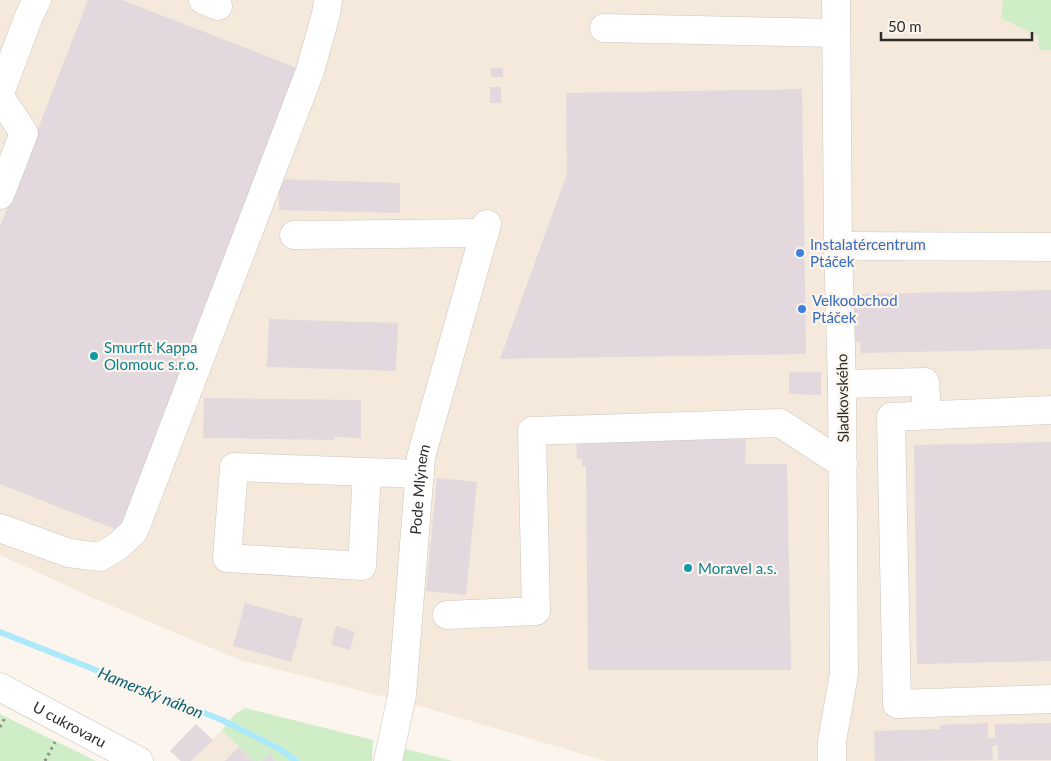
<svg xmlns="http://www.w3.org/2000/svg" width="1051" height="761" viewBox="0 0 1051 761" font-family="Lato,sans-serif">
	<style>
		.built { fill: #f5e9dc }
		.green { fill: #cfeec8 }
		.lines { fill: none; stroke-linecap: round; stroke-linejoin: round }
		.stream { stroke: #ace9fb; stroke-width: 6 }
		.building { fill: #e2d8de }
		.minor-casing { stroke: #cbc5be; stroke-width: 29 }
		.path { stroke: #918d88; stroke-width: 3; stroke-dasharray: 2.5 4; stroke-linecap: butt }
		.minor { stroke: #fff; stroke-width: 28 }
		.shop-dot { fill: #3f7fe0; stroke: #fcf5ee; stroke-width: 2 }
		.culture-dot { fill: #0f9aa8; stroke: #fcf5ee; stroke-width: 2 }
		.labels { text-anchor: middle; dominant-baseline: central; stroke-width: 4.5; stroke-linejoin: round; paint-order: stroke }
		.shop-label { font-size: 15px; fill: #366cbe; stroke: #fcf5ee; text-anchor: start }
		.culture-label { font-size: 15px; fill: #0d838f; stroke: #fcf5ee; text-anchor: start }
		.street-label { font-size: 15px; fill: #2e2c29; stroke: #fcf5ee }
		.water-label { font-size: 16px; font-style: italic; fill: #0a5f71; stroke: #fcf5ee }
	</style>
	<rect width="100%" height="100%" fill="#fcf5ee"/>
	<g class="built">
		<path d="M0,0H1003L1001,18L1038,36L1040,50H1051V761H606L413,704L240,660L100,601L0,555Z"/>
		<path d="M222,730L252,761H191Z"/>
	</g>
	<g class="green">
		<path d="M1003,0H1051V50H1039L1038,36L1001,18Z"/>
		<path d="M245,708L373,740L372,761H275L271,754L261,761H253L222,730L235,714Z"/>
		<path d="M0,714L96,761H0Z"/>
		<path d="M402,748L453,761H400Z"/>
	</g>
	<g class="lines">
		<path class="stream" d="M0,632L222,720L280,749L296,761"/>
	</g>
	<g class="building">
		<path d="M88,0H122L300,69L120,531L0,484V227Z"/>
		<rect x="491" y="68" width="12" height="9"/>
		<rect x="490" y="87" width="11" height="16"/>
		<path d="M802,89L806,354L500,359L567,174L566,93Z"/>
		<path d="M279,179L400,183V213L279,210Z"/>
		<path d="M1051,290V349L861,353L860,342H852L851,304H860V294Z"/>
		<path d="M269,319L398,323L396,371L267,367Z"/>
		<path d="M789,372H821V395L789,394Z"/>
		<path d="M204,398L361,400V438L334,437V440L203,438Z"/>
		<path d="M576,437L650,440L746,439L745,464H787L791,670H588L586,466H582V459H577Z"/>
		<path d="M1051,442V661L917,664L914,445Z"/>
		<path d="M437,478L477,482L466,595L426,591Z"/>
		<path d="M245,603L303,619L291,662L233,646Z"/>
		<path d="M336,626L355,632L350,650L331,645Z"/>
		<path d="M988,723V738H995V724L1051,723V760H998V745L992,746L993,760L875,761L874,731L940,729V725Z"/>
		<path d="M196,724L213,740L191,761H181L170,751Z"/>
		<path d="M239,747L253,761H225Z"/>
		<path d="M271,754L275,761H261L264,759Z"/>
	</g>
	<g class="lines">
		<defs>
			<g id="minor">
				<path d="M203,0L218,6"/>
				<path d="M836,0L838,246"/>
				<path d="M604,28L836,33"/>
				<path d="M0,93L29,16L37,0"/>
				<path d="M0,97L24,133L0,195"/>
				<path d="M294,235L485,233"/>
				<path d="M842,384L925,382L927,415"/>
				<path d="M1051,410L891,417L897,704L1051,699"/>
				<path d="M367,472L362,566L227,558L234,467L420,474"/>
				<path d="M0,528L69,553L100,557L118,546L134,531L310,71L326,14L328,0"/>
				<path d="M447,615L536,611L532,431L780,423L843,464"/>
				<path id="s1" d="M0,687L139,761"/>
				<path id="s2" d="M388,761L402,695L421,457L487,224"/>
				<path d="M832,761V741L844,674L842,384L838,246L1051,247"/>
			</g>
		</defs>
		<use href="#minor" class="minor-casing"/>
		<g class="path">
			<path d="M0,727L6,716"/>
			<path d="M45,761L55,742"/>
		</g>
		<use href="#minor" class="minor"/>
	</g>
	<g class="shop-dot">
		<circle cx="800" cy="253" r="5"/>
		<circle cx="802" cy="309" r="5"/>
	</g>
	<g class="culture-dot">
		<circle cx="94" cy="356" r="5"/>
		<circle cx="688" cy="568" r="5"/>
	</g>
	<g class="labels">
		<g class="shop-label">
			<text x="810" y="244">Instalatércentrum<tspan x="810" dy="17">Ptáček</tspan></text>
			<text x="812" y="300">Velkoobchod<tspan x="812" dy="17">Ptáček</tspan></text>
		</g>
		<g class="culture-label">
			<text x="104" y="347">Smurfit Kappa<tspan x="104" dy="17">Olomouc s.r.o.</tspan></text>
			<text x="698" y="568">Moravel a.s.</text>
		</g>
		<g class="street-label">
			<text transform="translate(842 398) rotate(-91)">Sladkovského</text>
			<text stroke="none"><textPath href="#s2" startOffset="274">Pode Mlýnem</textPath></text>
			<text stroke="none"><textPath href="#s1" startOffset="79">U cukrovaru</textPath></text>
		</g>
		<g class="water-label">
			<text transform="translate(151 692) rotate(22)">Hamerský náhon</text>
		</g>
	</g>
	<path d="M881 32v8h151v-8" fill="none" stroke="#2e2c29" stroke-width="2.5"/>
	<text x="888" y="32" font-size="15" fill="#2e2c29" stroke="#fcf5ee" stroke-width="4" paint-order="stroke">50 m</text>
</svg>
